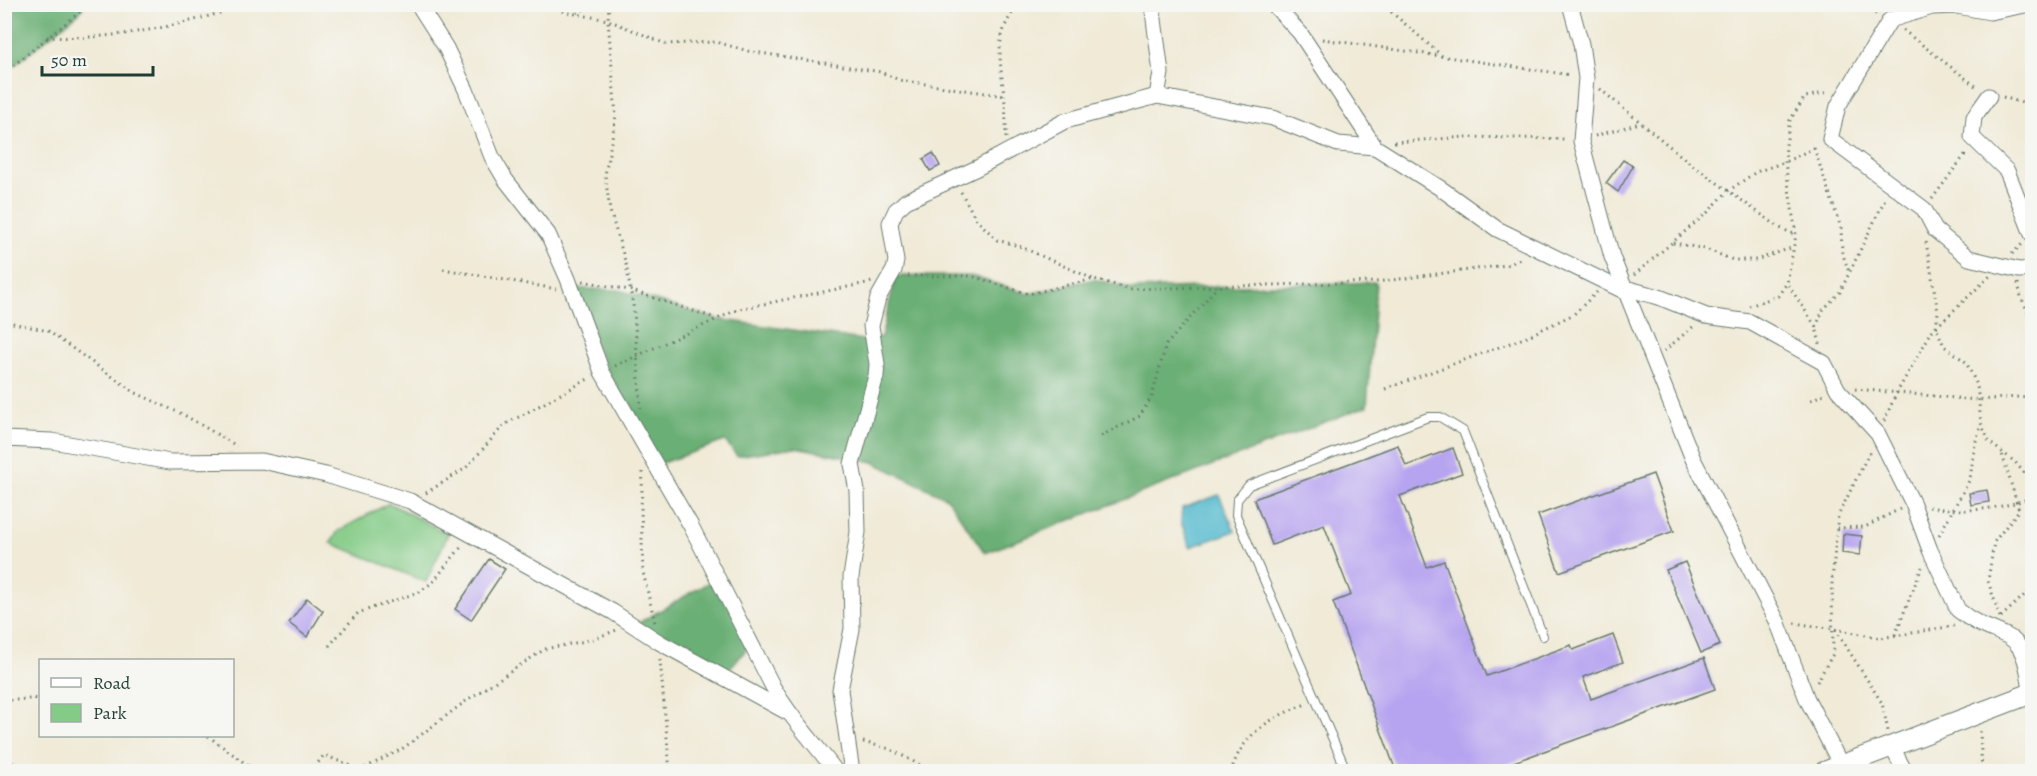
<svg xmlns="http://www.w3.org/2000/svg" width="2037" height="776" viewBox="0 0 2037 776" font-family="Alegreya,serif">
	<style>
		.green { fill: #84cb87; stroke: #52845e; stroke-width: 1.5 }
		.forest { fill: #6baf74; stroke: #457654; stroke-width: 1.5 }
		.water { fill: #50b8ce; stroke: #387a81; stroke-width: 1.5 }
		.building { fill: #b7a4f0 }
		.lines { fill: none; stroke-linecap: round; stroke-linejoin: round }
		.service-casing { stroke: #687a6d; stroke-width: 10 }
		.minor-casing { stroke: #687a6d; stroke-width: 17 }
		.tertiary-casing { stroke: #687a6d; stroke-width: 22 }
		.path { stroke: #687a6d; stroke-width: 3; stroke-dasharray: 1.5 4.5; stroke-linecap: butt }
		.service { stroke: #fff; stroke-width: 8 }
		.minor { stroke: #fff; stroke-width: 15 }
		.tertiary { stroke: #fff; stroke-width: 20 }
	</style>
	<rect width="100%" height="100%" fill="#f6f6f2"/>
	<filter id="ink" filterUnits="userSpaceOnUse"><feTurbulence type="fractalNoise" baseFrequency=".0167" numOctaves="2"/><feDisplacementMap in="SourceGraphic" scale="12" xChannelSelector="R" yChannelSelector="G"/><feConvolveMatrix kernelMatrix="1 2 1 2 8 2 1 2 1" color-interpolation-filters="sRGB"/></filter>
	<filter id="wash" filterUnits="userSpaceOnUse"><feTurbulence type="fractalNoise" baseFrequency=".008" numOctaves="4" result="noise"/><feDisplacementMap in="SourceGraphic" scale="24" xChannelSelector="R" yChannelSelector="G"/><feGaussianBlur stdDeviation="1.35" result="paint"/><feColorMatrix in="noise" values="0 0 0 0 0 0 0 0 0 0 0 0 0 0 0 0 0 1.4 0 .05"/><feComposite in="paint" operator="in"/></filter>
	<g filter="url(#wash)">
		<rect width="100%" height="100%" fill="#f0ead7"/>
		<path class="green" d="M389,503L448,534L426,582L331,543L338,531Z"/>
		<g class="forest">
			<path d="M5,4H84V5L81,11L5,73Z"/>
			<path d="M896,276H971L1029,294L1094,279L1131,289L1376,282L1367,406L985,553L947,498L873,462L795,447L737,456L725,441L656,465L566,288L619,290L717,319L863,340L881,337Z"/>
			<path d="M716,578L752,643L722,677L635,625Z"/>
		</g>
		<path class="water" d="M1219,495L1235,531L1190,547L1181,522L1182,508Z"/>
		<g id="blocks">
			<g class="building">
				<path d="M933,153L940,166L930,171L923,159Z"/>
				<path d="M1623,160L1633,166L1618,192L1606,183Z"/>
				<path d="M1398,445L1406,466L1453,448L1462,473L1400,496L1427,567L1444,561L1487,676L1571,645L1573,650L1613,635L1623,662L1583,677L1591,699L1704,658L1715,689L1489,771H1396L1333,602L1351,595L1324,525L1272,545L1254,499Z"/>
				<path d="M1653,474L1674,531L1559,572L1538,515Z"/>
				<path d="M1987,490L1989,502L1971,505L1969,493Z"/>
				<path d="M1843,534L1862,536L1860,555L1842,553Z"/>
				<path d="M489,559L505,569L471,620L455,609Z"/>
				<path d="M1685,562L1720,645L1701,653L1666,570Z"/>
				<path d="M307,598L323,611L307,637L289,623Z"/>
			</g>
		</g>
	</g>
	<g filter="url(#ink)">
		<use href="#blocks" fill-opacity="0" stroke="#687a6d" stroke-width="1.5"/>
		<g class="lines">
			<defs>
				<path id="service" d="M1347,772L1236,515L1237,500L1249,485L1428,417H1440L1463,431L1543,636"/>
				<g id="minor">
					<path d="M418,4L446,48L466,90L492,157L505,179L548,234L568,279L602,372L691,526L773,687C790,718 815,743 836,772"/>
					<path d="M1152,4L1161,73L1157,96"/>
					<path d="M1273,4L1300,33L1375,147L1440,188L1497,229L1626,292"/>
					<path d="M1570,4L1581,44L1586,78L1581,141L1612,257L1693,459L1777,621L1807,699L1841,765"/>
					<path d="M2030,4L1990,12L1957,6L1932,7L1890,20L1838,106L1830,139L1924,209L1935,230L1969,258L2019,270L2032,269"/>
					<path d="M1989,96L1974,117L1972,137L2007,171L2032,234"/>
					<path d="M1625,288L1659,297L1706,316L1750,322L1824,363L1838,390L1878,434L1913,504L1930,550L1958,610C2001,645 2024,618 2031,693"/>
					<path d="M4,439L52,441L170,462L262,461L326,475L410,501L613,612L659,642L787,712"/>
					<path d="M1892,747L1905,772"/>
					<path d="M4,764L11,772"/>
					<path d="M852,772L840,690L852,629L851,577L858,532L857,491L852,464L876,376L877,364L871,326L878,298L894,270L896,261L890,223L896,210L906,201L977,168L1065,121L1157,96L1273,118L1338,144L1375,147"/>
				</g>
				<path id="tertiary" d="M1824,772L2032,693"/>
			</defs>
			<use href="#service" class="service-casing"/>
			<use href="#minor" class="minor-casing"/>
			<use href="#tertiary" class="tertiary-casing"/>
			<g class="path">
				<path d="M546,4L565,12L608,20L666,44L716,42L748,51L881,72L899,80L1005,96"/>
				<path d="M609,4L608,20L616,116L605,175L610,211L626,264L634,311L641,408"/>
				<path d="M1382,4L1442,56"/>
				<path d="M1853,4L1876,14"/>
				<path d="M577,13L594,4"/>
				<path d="M1903,30L1978,88"/>
				<path d="M47,37C114,41 185,25 249,4"/>
				<path d="M1322,39L1571,75"/>
				<path d="M4,73L81,11L84,4"/>
				<path d="M1600,89L1691,164L1780,228L1796,235"/>
				<path d="M2003,97L2032,106"/>
				<path d="M1595,136L1640,123"/>
				<path d="M1006,138C1006,123 1006,109 1004,95C1000,58 993,35 1019,4"/>
				<path d="M1394,142L1466,137L1567,139"/>
				<path d="M1814,148L1841,228L1842,252L1849,272"/>
				<path d="M961,192L976,219L997,240L1019,246L1093,279"/>
				<path d="M1932,199L1967,152"/>
				<path d="M1926,242L1938,312L1936,327L1944,346L1966,362L1977,385L1981,423L1989,442L2015,462L2032,482"/>
				<path d="M1673,243L1706,249L1733,260H1756L1794,247"/>
				<path d="M2012,254L2022,244"/>
				<path d="M443,269L556,289"/>
				<path d="M1634,275L1708,212L1728,191L1756,172L1785,162L1818,146"/>
				<path d="M908,276H971L1029,294L1094,279L1130,289L1376,282L1507,265L1523,258"/>
				<path d="M583,281L629,290L715,318"/>
				<path d="M2018,283L2021,297L2032,320"/>
				<path d="M1749,306L1778,296L1787,283"/>
				<path d="M4,316L8,322L48,331L134,392L184,415L237,446"/>
				<path d="M1816,327L1823,310L1840,292L1885,199"/>
				<path d="M1820,344L1816,327L1787,283L1796,235L1785,162L1786,145L1790,120L1805,97L1829,92"/>
				<path d="M1664,351L1694,326"/>
				<path d="M615,366L739,309L872,282"/>
				<path d="M1385,389L1524,338L1574,314L1597,292"/>
				<path d="M1855,389L1978,400L2032,396"/>
				<path d="M1811,400L1826,393"/>
				<path d="M1884,421L1896,394L1932,331L1990,276"/>
				<path d="M1101,436L1140,416L1152,396L1166,345L1218,286"/>
				<path d="M643,472L641,507L643,572L655,623"/>
				<path d="M426,493L466,468L504,425L590,378"/>
				<path d="M1929,507C1963,513 2000,510 2032,497"/>
				<path d="M1837,528L1865,527L1900,509"/>
				<path d="M1939,535L1970,479L1975,444L1981,425"/>
				<path d="M2000,617L1988,581L1994,542L2019,510L2002,454"/>
				<path d="M2001,617L2032,588"/>
				<path d="M1794,623L1835,629L1882,703L1888,731"/>
				<path d="M1835,629L1881,638L1954,626"/>
				<path d="M1895,635L1922,567"/>
				<path d="M329,646L358,613L419,592L433,582L462,546"/>
				<path d="M660,659L670,772"/>
				<path d="M1817,682L1833,654L1832,581L1838,516L1871,449"/>
				<path d="M4,701L40,698"/>
				<path d="M1980,731L1982,772"/>
				<path d="M208,736L257,772"/>
				<path d="M863,742L890,749L933,772"/>
				<path d="M311,772L324,755L361,770L402,749L470,698L545,649L590,640L617,630"/>
				<path d="M1231,772C1242,733 1272,717 1306,704"/>
			</g>
			<use href="#service" class="service"/>
			<use href="#minor" class="minor"/>
			<use href="#tertiary" class="tertiary"/>
		</g>
	</g>
	<rect width="2037" height="776" fill="none" stroke="#f6f6f2" stroke-width="24"/>
	<rect x="39" y="659" width="195" height="78" fill="#f6f6f2" stroke="#a0aca6" stroke-width="1.5"/>
	<rect x="51" y="678" width="30" height="9" fill="#ffffff" stroke="#a0aca6" stroke-width="1.5"/>
	<text x="93" y="689" font-size="18" fill="#1f3d34">Road</text>
	<rect x="51" y="704" width="30" height="18" fill="#84cb87" stroke="#a0aca6" stroke-width="1.5"/>
	<text x="93" y="719" font-size="18" fill="#1f3d34">Park</text>
	<path d="M42 66v9h111v-9" fill="none" stroke="#1f3d34" stroke-width="3"/>
	<text x="51" y="66" font-size="18" fill="#1f3d34" stroke="#f6f6f2" stroke-width="4.5" paint-order="stroke">50 m</text>
</svg>
